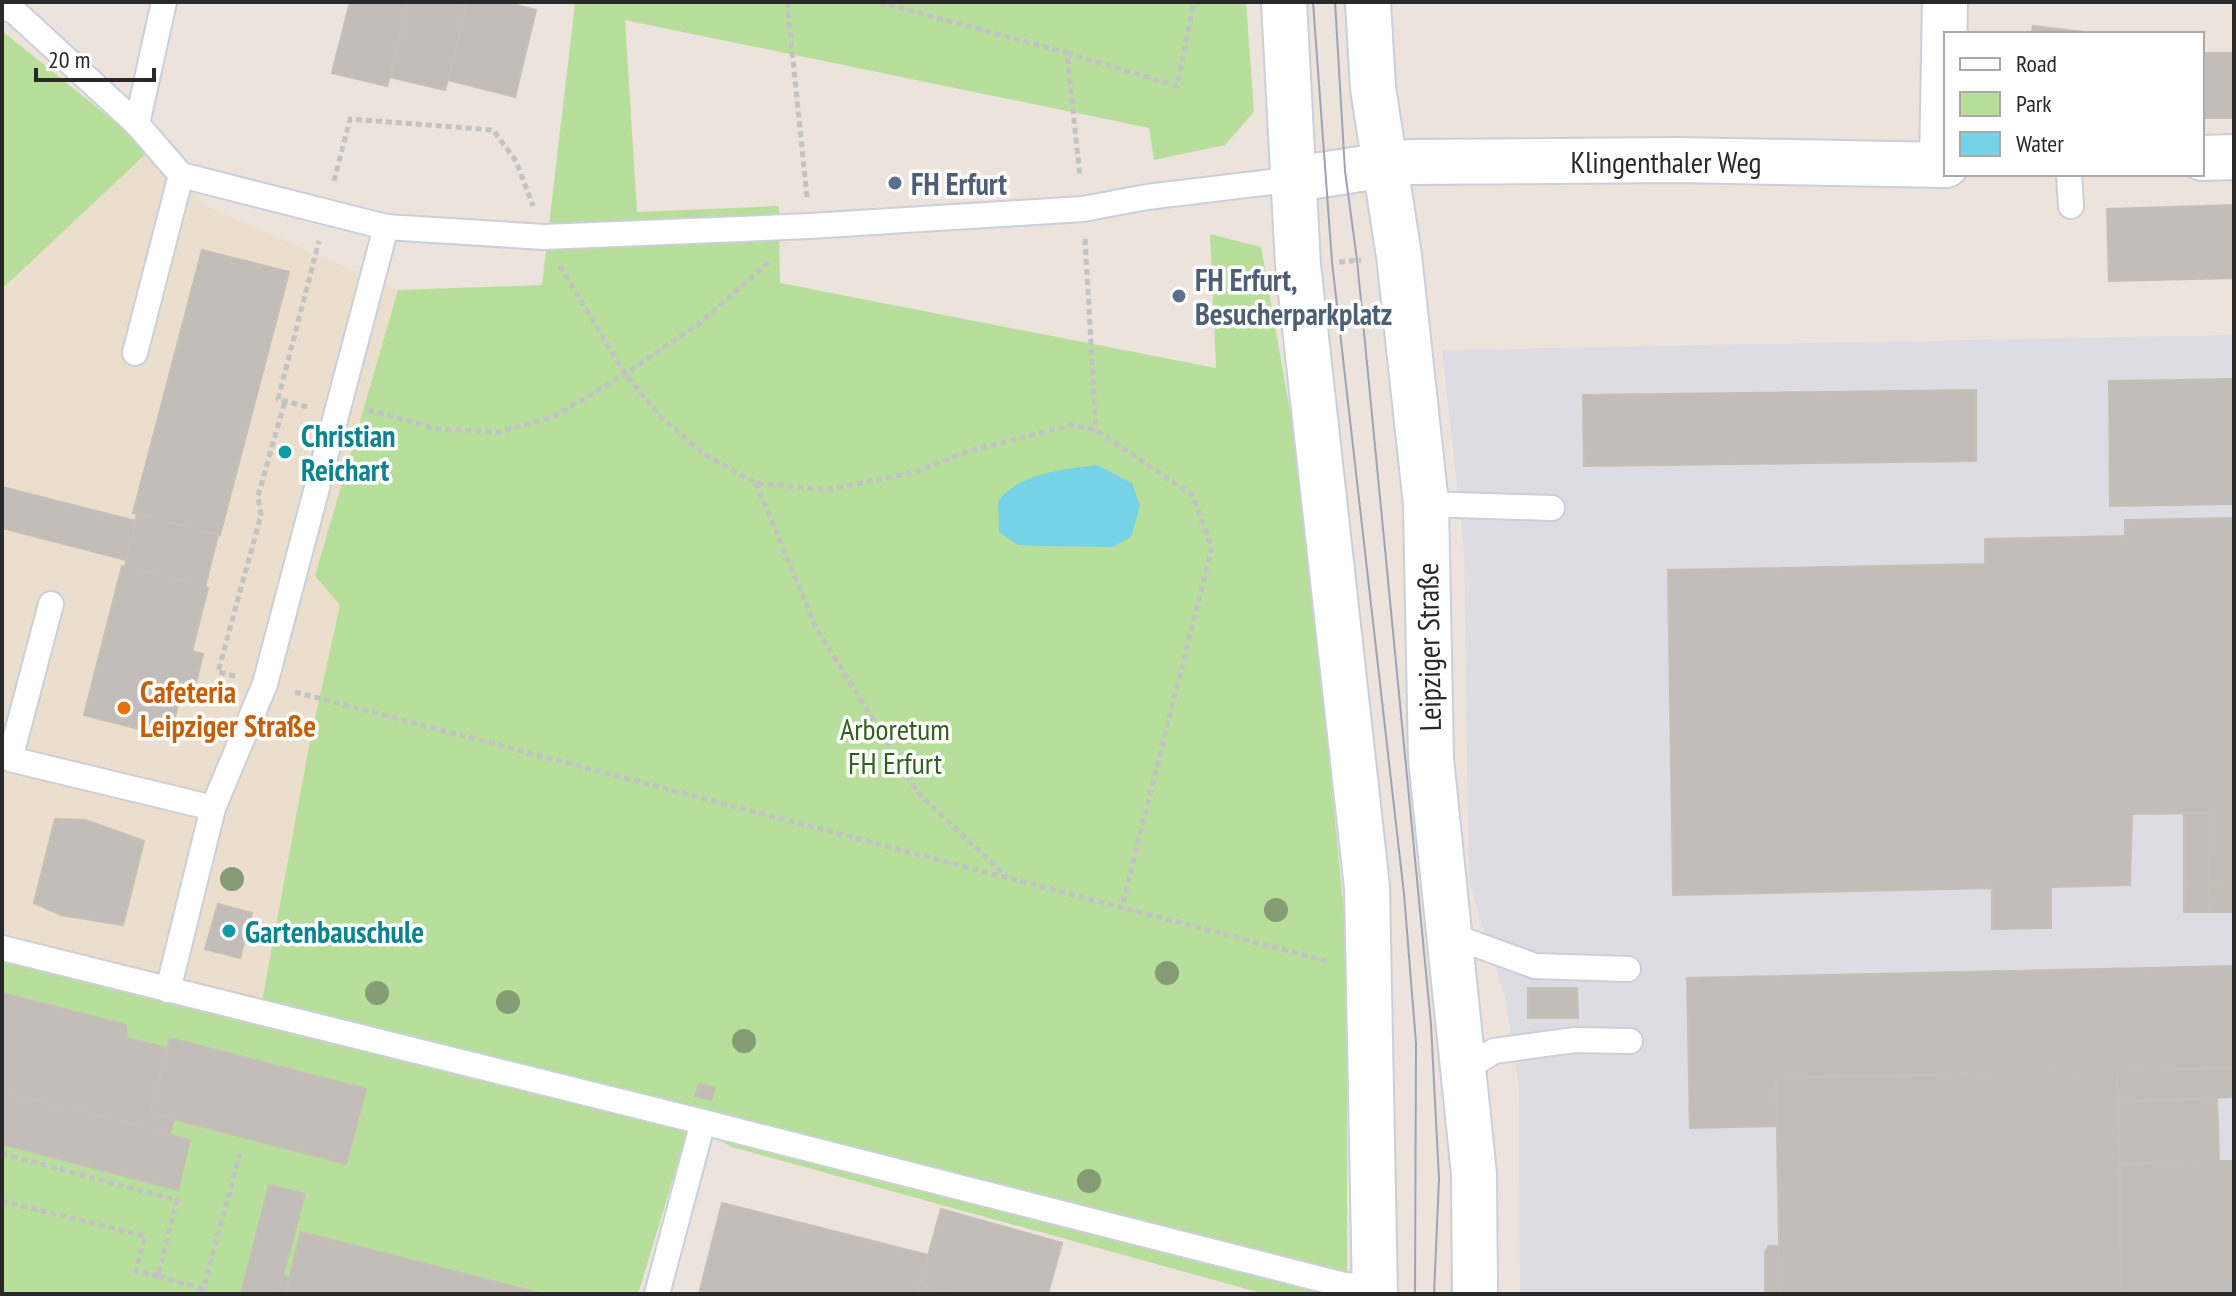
<svg xmlns="http://www.w3.org/2000/svg" width="2236" height="1296" viewBox="0 0 2236 1296" font-family="'PT Sans Narrow',sans-serif">
	<style>
		.industrial { fill: #dedce3 }
		.education { fill: #ebdecc }
		.green { fill: #b8de9c }
		.water { fill: #76d2e6 }
		.building { fill: #c3bdb9; stroke: #c6bfb6; stroke-width: 2 }
		.lines { fill: none; stroke-linecap: round; stroke-linejoin: round }
		.lane-casing { stroke: #cacfda; stroke-width: 28 }
		.street-casing { stroke: #cacfda; stroke-width: 48 }
		.secondary-casing { stroke: #cacfda; stroke-width: 48 }
		.path { stroke: #c3c3c3; stroke-width: 5; stroke-dasharray: 6 4; stroke-linecap: butt }
		.lane { stroke: #fff; stroke-width: 24 }
		.street { stroke: #fff; stroke-width: 44 }
		.secondary { stroke: #fff; stroke-width: 44 }
		.tram { stroke: #9fa4b2; stroke-width: 2 }
		.tree { fill: #859c74 }
		.service-dot { fill: #5c6f8a; stroke: #fff; stroke-width: 3 }
		.culture-dot { fill: #0f9aa8; stroke: #fff; stroke-width: 3 }
		.food-dot { fill: #e8710a; stroke: #fff; stroke-width: 3 }
		.labels { text-anchor: middle; dominant-baseline: central; stroke-width: 7; stroke-linejoin: round; paint-order: stroke }
		.street-label { font-size: 30px; fill: #292929; stroke: #fff }
		.service-label { font-size: 30px; font-weight: bold; fill: #4e5e75; stroke: #fff; text-anchor: start }
		.culture-label { font-size: 30px; font-weight: bold; fill: #0d838f; stroke: #fff; text-anchor: start }
		.food-label { font-size: 30px; font-weight: bold; fill: #c56008; stroke: #fff; text-anchor: start }
		.park-label { font-size: 30px; fill: #32611f; stroke: #fff }
	</style>
	<rect width="100%" height="100%" fill="#ebe3dc"/>
	<path class="industrial" d="M2234,335V1294H1520L1519,1088L1505,997L1469,882L1464,549L1442,350Z"/>
	<path class="education" d="M150,150L208,207L398,290L315,576L340,605L310,741L259,1013L2,945V289Z"/>
	<g class="green">
		<path d="M573,2H1246L1254,112L1225,145L1154,160L1149,128L625,20L637,212L779,206L780,283L1216,368L1210,234L1261,247L1302,479L1347,944V1294H1265L732,1147L690,1123L638,1294H2V945L260,1012L310,741L340,605L315,576L398,290L542,285L575,3Z"/>
		<path d="M2,31L150,150L2,289Z"/>
	</g>
	<path class="water" d="M1097,465L1132,483L1140,506L1131,537L1113,547L1041,546L1018,545L999,532L998,501C1020,473 1064,469 1097,465Z"/>
	<g class="building">
		<path d="M350,2H408L387,86L332,73Z"/>
		<path d="M408,2L467,4L445,90L390,77Z"/>
		<path d="M467,2H505L536,10L515,97L448,80Z"/>
		<path d="M2033,26L2101,34H2032Z"/>
		<rect x="2202" y="53" width="32" height="65"/>
		<path d="M2234,205V278L2109,281L2107,209Z"/>
		<path d="M202,250L289,272L220,535L133,513Z"/>
		<path d="M2234,379V504L2110,506L2109,381Z"/>
		<path d="M1976,390V461L1584,466L1583,395Z"/>
		<path d="M2,487L136,521L126,560L2,528Z"/>
		<path d="M137,514L218,535L205,587L125,567Z"/>
		<path d="M2234,518V881L2209,882L2210,813L2132,814L2130,885L2051,887V928L1992,929V888L1673,895L1668,570L1985,564V539L2125,536V520Z"/>
		<path d="M122,566L208,588L192,651L203,654L196,683L184,680L170,737L84,715Z"/>
		<path d="M2184,813H2210L2209,882H2184Z"/>
		<path d="M55,819L85,820L144,841L123,925L61,915L34,903Z"/>
		<path d="M2234,881V912H2210L2209,882Z"/>
		<path d="M2184,882H2209L2210,912H2184Z"/>
		<path d="M218,904L252,913L240,958L205,949Z"/>
		<path d="M2234,966V1068L1776,1078L1777,1126L1690,1128L1687,978Z"/>
		<path d="M1528,988H1577L1578,1018H1528Z"/>
		<path d="M2,993L126,1025L127,1038L167,1048L150,1113L174,1119L170,1134L2,1091Z"/>
		<path d="M170,1038L366,1089L346,1164L150,1113Z"/>
		<path d="M2234,1068V1097L2118,1102L2117,1071Z"/>
		<path d="M2117,1071L2121,1294H1780L1776,1078Z"/>
		<path d="M699,1084L715,1088L711,1100L695,1096Z"/>
		<path d="M2,1091L190,1140L178,1190L2,1144Z"/>
		<path d="M2217,1098L2219,1161L2120,1164L2118,1102Z"/>
		<path d="M2219,1161H2234V1294H2121L2120,1164Z"/>
		<path d="M269,1185L305,1194L278,1294H241Z"/>
		<path d="M722,1203L928,1255L918,1294H699Z"/>
		<path d="M941,1209L1062,1243L1048,1294H957L920,1284Z"/>
		<path d="M301,1232L543,1294H285Z"/>
		<path d="M1769,1246H1779L1780,1294H1765V1252Z"/>
		<path d="M283,1276L290,1278L285,1294H278Z"/>
		<path d="M920,1284L957,1294H918Z"/>
	</g>
	<g class="lines">
		<defs>
			<g id="lane">
				<path d="M2,7L14,11L137,124L181,175L386,227L544,237L810,226L1083,209L1147,197L1295,179"/>
				<path d="M137,124L164,2"/>
				<path d="M2069,174L2071,206"/>
				<path d="M135,353L181,175"/>
				<path d="M1426,504L1552,508"/>
				<path d="M51,604L10,759L213,808L168,990"/>
				<path d="M213,808L265,684L386,227"/>
				<path d="M1447,934L1535,966L1628,969"/>
				<path d="M2,948L703,1122"/>
				<path d="M1464,1070L1494,1051L1574,1040L1630,1041"/>
				<path d="M657,1294L703,1122L1344,1285L1375,1286"/>
			</g>
			<g id="street">
				<path d="M2202,158L2234,157"/>
				<path d="M1386,165L1410,162L1677,160L1946,165"/>
				<path d="M1942,165L1945,2"/>
			</g>
			<g id="secondary">
				<path d="M1284,2L1298,265L1367,887L1375,1294"/>
				<path d="M1368,2L1373,88L1399,256L1426,504L1431,759L1474,1174L1475,1294"/>
				<path d="M1295,179L1386,165"/>
			</g>
		</defs>
		<use href="#lane" class="lane-casing"/>
		<use href="#street" class="street-casing"/>
		<use href="#secondary" class="secondary-casing"/>
		<g class="path">
			<path d="M787,2L807,197"/>
			<path d="M879,2L1067,53L1080,177"/>
			<path d="M1067,53L1177,86L1194,2"/>
			<path d="M334,181L350,119L493,130L516,161L533,206"/>
			<path d="M1085,239L1096,430"/>
			<path d="M1339,262L1361,260"/>
			<path d="M560,266L625,374L662,418L705,455L756,483L826,490L911,473L973,450L1072,425L1096,430L1192,495L1212,547L1122,907"/>
			<path d="M307,407L278,399L319,241"/>
			<path d="M368,410L438,429L501,432L555,416L625,374L700,323L770,261"/>
			<path d="M756,483L816,628L920,795L1006,876"/>
			<path d="M235,676L218,672L261,515L258,496L285,401"/>
			<path d="M295,692L1327,961"/>
			<path d="M2,1154L177,1200L158,1276L203,1289"/>
			<path d="M2,1201L145,1236L136,1271L158,1276"/>
			<path d="M202,1294L240,1154"/>
		</g>
		<use href="#lane" class="lane"/>
		<use href="#street" class="street"/>
		<use href="#secondary" class="secondary"/>
		<g class="tram">
			<path d="M1313,2L1332,262L1404,894L1416,1043L1415,1294"/>
			<path d="M1335,2L1345,171L1357,260L1431,1024L1439,1179L1434,1294"/>
		</g>
	</g>
	<g class="tree">
		<circle cx="232" cy="879" r="12"/>
		<circle cx="1276" cy="910" r="12"/>
		<circle cx="1167" cy="973" r="12"/>
		<circle cx="377" cy="993" r="12"/>
		<circle cx="508" cy="1002" r="12"/>
		<circle cx="744" cy="1041" r="12"/>
		<circle cx="1089" cy="1181" r="12"/>
	</g>
	<g class="service-dot">
		<circle cx="895" cy="183" r="8"/>
		<circle cx="1179" cy="296" r="8"/>
	</g>
	<g class="culture-dot">
		<circle cx="285" cy="452" r="8"/>
		<circle cx="229" cy="931" r="8"/>
	</g>
	<circle class="food-dot" cx="124" cy="708" r="8"/>
	<g class="labels">
		<g class="street-label">
			<text x="1666" y="161">Klingenthaler Weg</text>
			<text transform="translate(1428 647) rotate(-91)">Leipziger Straße</text>
		</g>
		<g class="service-label">
			<text x="911" y="183">FH Erfurt</text>
			<text x="1195" y="279">FH Erfurt,<tspan x="1195" dy="34">Besucherparkplatz</tspan></text>
		</g>
		<g class="culture-label">
			<text x="301" y="435">Christian<tspan x="301" dy="34">Reichart</tspan></text>
			<text x="245" y="931">Gartenbauschule</text>
		</g>
		<g class="food-label">
			<text x="140" y="691">Cafeteria<tspan x="140" dy="34">Leipziger Straße</tspan></text>
		</g>
		<g class="park-label">
			<text x="895" y="728">Arboretum<tspan x="895" dy="34">FH Erfurt</tspan></text>
		</g>
	</g>
	<rect width="2236" height="1296" fill="none" stroke="#292929" stroke-width="8"/>
	<rect x="1944" y="32" width="260" height="144" fill="#ffffff" stroke="#a9a9a9" stroke-width="2"/>
	<rect x="1960" y="58" width="40" height="12" fill="#ffffff" stroke="#a9a9a9" stroke-width="2"/>
	<text x="2016" y="72" font-size="24" fill="#292929">Road</text>
	<rect x="1960" y="92" width="40" height="24" fill="#b8de9c" stroke="#a9a9a9" stroke-width="2"/>
	<text x="2016" y="112" font-size="24" fill="#292929">Park</text>
	<rect x="1960" y="132" width="40" height="24" fill="#76d2e6" stroke="#a9a9a9" stroke-width="2"/>
	<text x="2016" y="152" font-size="24" fill="#292929">Water</text>
	<path d="M36 68v12h118v-12" fill="none" stroke="#292929" stroke-width="4"/>
	<text x="48" y="68" font-size="24" fill="#292929" stroke="#ffffff" stroke-width="6" paint-order="stroke">20 m</text>
</svg>
